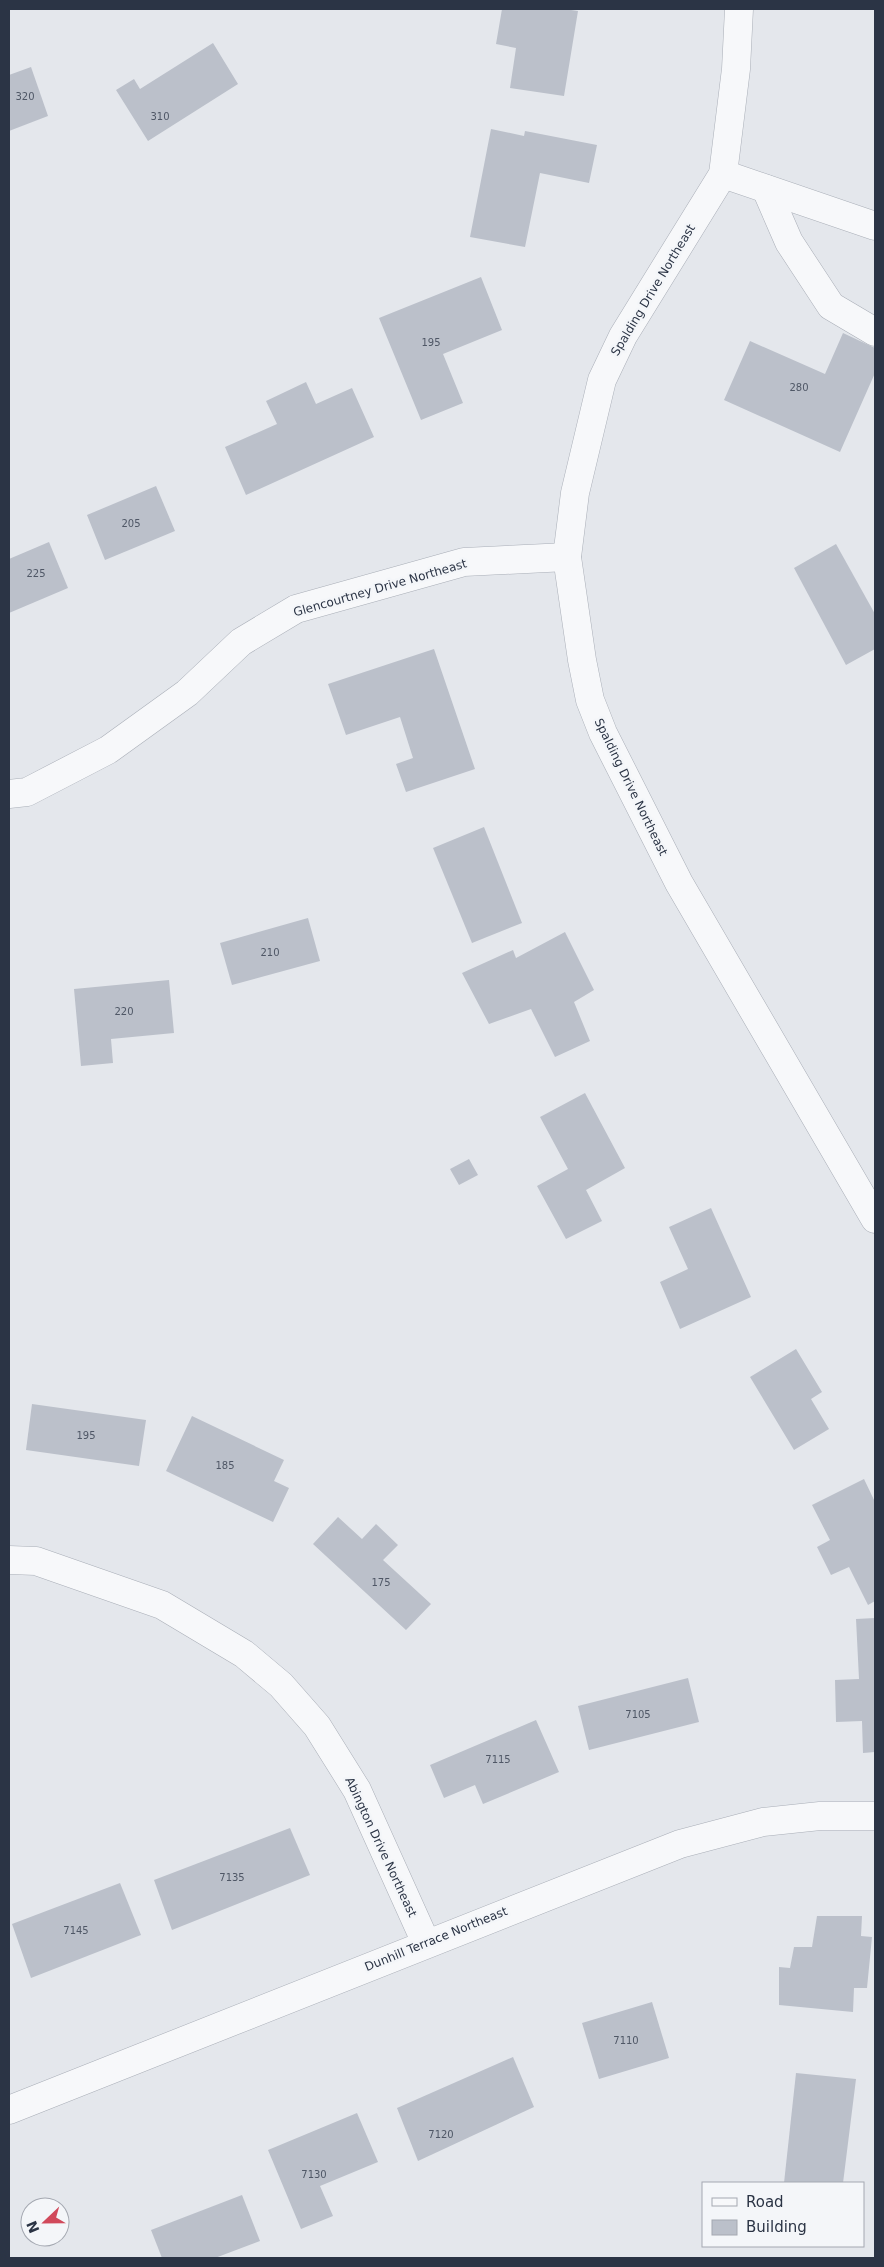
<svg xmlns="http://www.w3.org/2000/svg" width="884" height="2267" viewBox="0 0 884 2267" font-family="'DejaVu Sans',sans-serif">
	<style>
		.building { fill: #bbc0ca }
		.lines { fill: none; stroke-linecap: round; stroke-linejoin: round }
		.minor-casing { stroke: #a9aeb7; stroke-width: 29 }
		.minor { stroke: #f7f8fa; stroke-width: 28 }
		.labels { text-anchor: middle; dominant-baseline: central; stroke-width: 5; stroke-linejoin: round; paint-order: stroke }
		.number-label { font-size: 10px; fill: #4f5766 }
		.street-label { font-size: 12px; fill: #2b3445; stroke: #f4f6f9 }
	</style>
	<rect width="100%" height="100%" fill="#e4e7ec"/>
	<g class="building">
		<path d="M502,9H564L578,11L564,96L510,88L516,48L496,44Z"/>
		<path d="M213,43L238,84L148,141L116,90L134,79L140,89Z"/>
		<path d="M31,67L48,116L9,131V75Z"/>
		<path d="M491,129L524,136L525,131L597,145L589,183L540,173L525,247L470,237Z"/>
		<path d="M481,277L502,330L443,354L463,403L421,420L379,318Z"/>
		<path d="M843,333L875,348V373L840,452L724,400L750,341L825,374Z"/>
		<path d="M306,382L316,404L352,388L374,437L246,495L225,447L277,424L266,401Z"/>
		<path d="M156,486L175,531L105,560L87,515Z"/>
		<path d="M49,542L68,588L9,613V559Z"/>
		<path d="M836,544L875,614V649L846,665L794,568Z"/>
		<path d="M434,649L475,769L406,792L396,764L413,758L400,717L346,735L328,684Z"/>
		<path d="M484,827L522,923L472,943L433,848Z"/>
		<path d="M308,918L320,961L232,985L220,943Z"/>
		<path d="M565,932L594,990L574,1002L590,1041L555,1057L531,1009L489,1024L462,973L513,950L516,958Z"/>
		<path d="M169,980L174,1033L111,1039L113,1063L81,1066L74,989Z"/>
		<path d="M585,1093L625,1168L586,1190L602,1221L566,1239L537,1186L568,1169L540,1117Z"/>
		<path d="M469,1159L478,1175L459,1185L450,1169Z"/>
		<path d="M711,1208L751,1297L680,1329L660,1282L688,1269L669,1227Z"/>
		<path d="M796,1349L822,1392L811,1399L829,1429L794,1450L750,1377Z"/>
		<path d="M32,1404L146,1420L139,1466L26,1450Z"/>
		<path d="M192,1416L284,1460L274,1481L289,1488L273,1522L166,1471Z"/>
		<path d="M864,1479L875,1502V1601L868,1605L849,1567L831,1575L817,1547L830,1540L812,1505Z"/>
		<path d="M338,1517L362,1539L376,1524L398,1545L383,1560L431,1604L406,1630L313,1544Z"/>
		<path d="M875,1618V1752L863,1753L862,1721L836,1722L835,1680L859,1679L856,1619Z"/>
		<path d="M688,1678L699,1722L589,1750L578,1706Z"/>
		<path d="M536,1720L559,1772L483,1804L475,1785L444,1798L430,1765Z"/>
		<path d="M290,1828L310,1875L172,1930L154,1880Z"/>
		<path d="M120,1883L141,1935L31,1978L12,1924Z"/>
		<path d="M817,1916H862L861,1936L872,1937L867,1988H854L853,2012L779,2005V1967L790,1968L794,1947H812Z"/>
		<path d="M652,2002L669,2058L599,2079L582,2023Z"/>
		<path d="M513,2057L534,2107L418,2161L397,2108Z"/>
		<path d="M796,2073L856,2079L843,2183H784Z"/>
		<path d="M357,2113L378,2162L320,2186L333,2216L301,2229L268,2150Z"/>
		<path d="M242,2195L260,2241L215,2258H162L151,2230Z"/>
	</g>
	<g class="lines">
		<defs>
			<g id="minor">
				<path d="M739,9L736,69L723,174L623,336L602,380L575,493L567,557L582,660L590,700L603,733L679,883L875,1219"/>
				<path d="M723,174L875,226"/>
				<path d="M766,189L789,242L831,306L875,332"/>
				<path d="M9,794L27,792L108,750L187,693L241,642L296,609L464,562L567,557"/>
				<path d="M9,1560L36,1561L162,1605L244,1654L281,1685L317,1726L357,1790L426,1943"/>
				<path d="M9,2110L680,1844L763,1822L820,1816H875"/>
			</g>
		</defs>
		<use href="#minor" class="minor-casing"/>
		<use href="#minor" class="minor"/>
	</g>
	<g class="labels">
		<g class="number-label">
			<text x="25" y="96">320</text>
			<text x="160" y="116">310</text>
			<text x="431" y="342">195</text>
			<text x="799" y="387">280</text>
			<text x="131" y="523">205</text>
			<text x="36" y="573">225</text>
			<text x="270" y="952">210</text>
			<text x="124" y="1011">220</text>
			<text x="86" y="1435">195</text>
			<text x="225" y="1465">185</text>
			<text x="381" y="1582">175</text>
			<text x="638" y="1714">7105</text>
			<text x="498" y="1759">7115</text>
			<text x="232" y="1877">7135</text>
			<text x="76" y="1930">7145</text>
			<text x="626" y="2040">7110</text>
			<text x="441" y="2134">7120</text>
			<text x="314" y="2174">7130</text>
		</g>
		<g class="street-label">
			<text transform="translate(653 290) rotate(-59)">Spalding Drive Northeast</text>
			<text transform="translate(380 588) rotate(-16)">Glencourtney Drive Northeast</text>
			<text transform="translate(631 787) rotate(64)">Spalding Drive Northeast</text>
			<text transform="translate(381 1847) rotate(65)">Abington Drive Northeast</text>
			<text transform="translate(436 1939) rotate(-22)">Dunhill Terrace Northeast</text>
		</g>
	</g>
	<rect width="884" height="2267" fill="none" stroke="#2b3445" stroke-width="20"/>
	<rect x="702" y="2182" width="162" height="65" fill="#f4f6f9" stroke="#a4a8b1"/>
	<rect x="712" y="2198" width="25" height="8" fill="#f7f8fa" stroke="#a4a8b1"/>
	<text x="746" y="2207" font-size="15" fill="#2b3445">Road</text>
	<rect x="712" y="2220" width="25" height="15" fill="#bbc0ca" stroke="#a4a8b1"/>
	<text x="746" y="2232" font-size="15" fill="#2b3445">Building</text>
	<g transform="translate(45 2222) rotate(248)"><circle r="24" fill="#f4f6f9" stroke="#a4a8b1"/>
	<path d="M0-4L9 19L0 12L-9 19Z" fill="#d1495b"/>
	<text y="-8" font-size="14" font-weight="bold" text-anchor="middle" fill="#2b3445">N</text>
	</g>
</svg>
